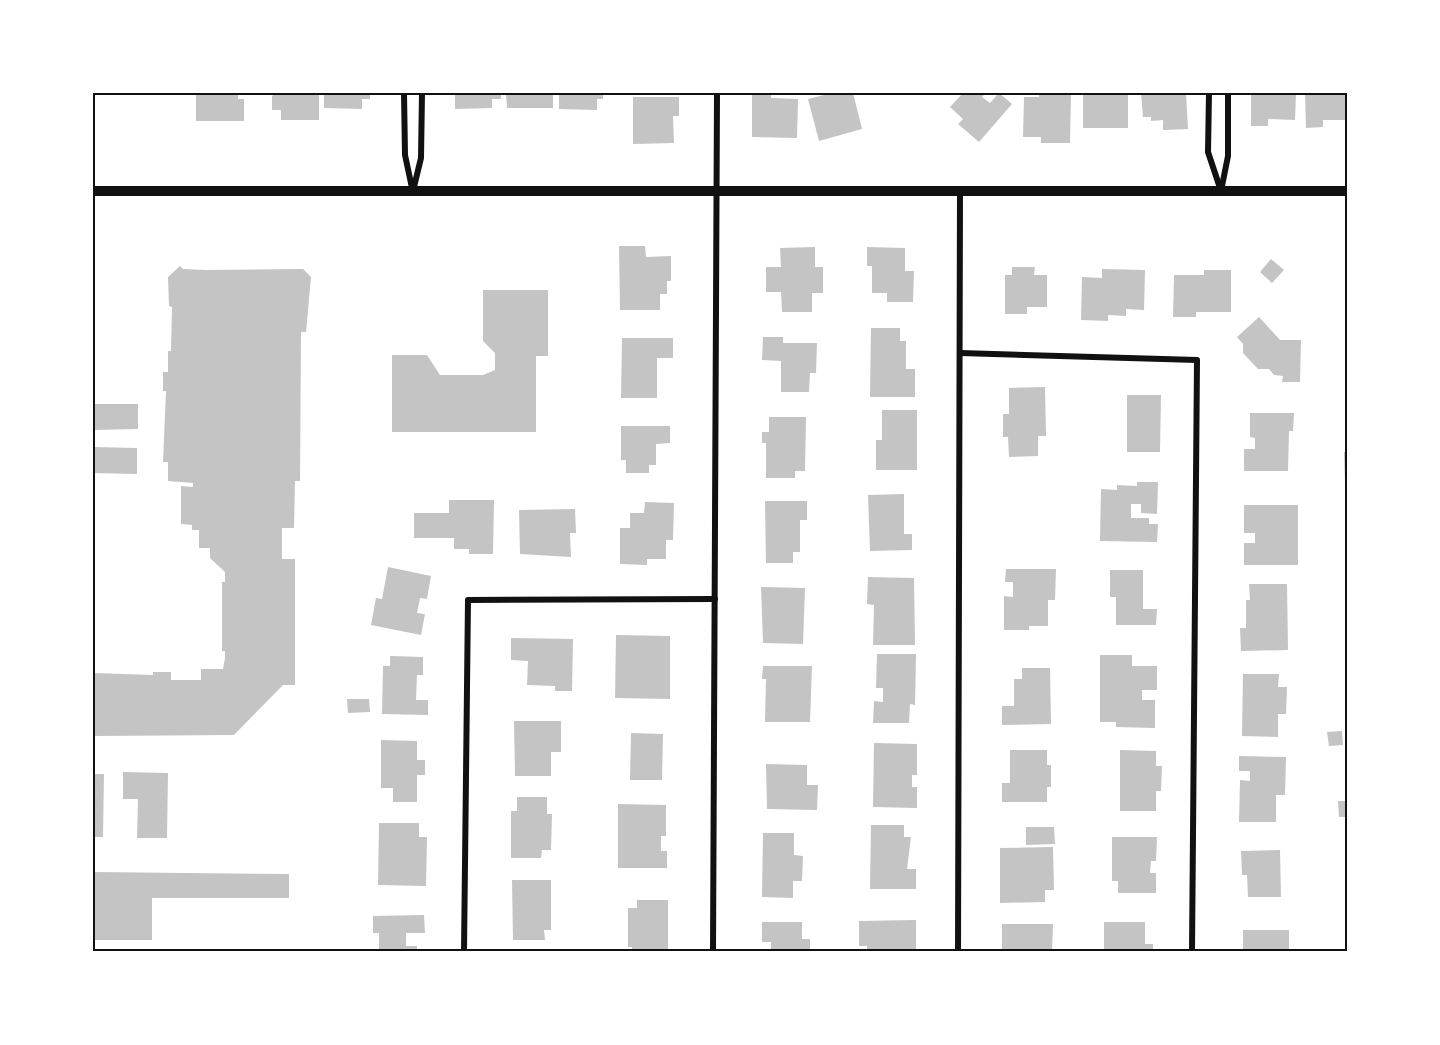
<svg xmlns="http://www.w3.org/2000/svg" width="1440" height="1045" viewBox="0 0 1440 1045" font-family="Merriweather,serif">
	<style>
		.building { fill: #c4c4c4 }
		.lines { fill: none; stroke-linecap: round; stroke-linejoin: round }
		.minor { stroke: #111; stroke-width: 6 }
		.secondary { stroke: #111; stroke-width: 10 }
		.neatline { fill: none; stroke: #111; stroke-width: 2 }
	</style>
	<rect width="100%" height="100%" fill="#fff"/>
	<g class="building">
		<path d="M196,93H238V99H244V121H196Z"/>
		<path d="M275,93H319V120H281V110H272V96Z"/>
		<path d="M324,93H370V99H362V109L324,108Z"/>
		<path d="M455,93H501V99H492V108L455,109Z"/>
		<path d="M506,93H553V108H507Z"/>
		<path d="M559,93H603V99H597V110L559,109Z"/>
		<path d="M752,93H771V98L798,99L797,138L752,137Z"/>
		<path d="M832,93H853L862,129L819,141L808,99Z"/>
		<path d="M963,93H986L982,97L990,103L999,93L1012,104L979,142L958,124L963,119L950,107Z"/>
		<path d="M1039,93H1071L1070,143H1041V137H1023L1024,97H1039Z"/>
		<rect x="1083" y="93" width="45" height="35"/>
		<path d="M1141,93H1186L1188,129L1163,130V120L1151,121V117H1143Z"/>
		<path d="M1251,93H1296L1295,120L1268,119V126H1251Z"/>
		<path d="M1305,93H1347V120H1323V127L1306,128Z"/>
		<path d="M633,97H679V116H673L674,143L633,144Z"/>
		<path d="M619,246H645L646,257L671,256V281H667V294H660V310H620Z"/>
		<path d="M815,247V267H823V293H812V312H782L781,292H766V267H781L780,248Z"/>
		<path d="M867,247L905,248V271H914L913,302H887V293H872V266H867Z"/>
		<path d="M1271,259L1284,270L1272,283L1260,272Z"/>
		<path d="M180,266L183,269L206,270L303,269L311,277L306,332H301L300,481H295L294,528H282V559H295V685H283L234,735L93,736V673L153,675V672H171V680H201V669H223L225,658V651H222V582H225V572L210,558V548H199V530H192V525L181,524V486L193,487V483L168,481V462H163L166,391H163V372H168V351H171L172,307L169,306L168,277Z"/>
		<path d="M1012,267H1035L1034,275H1047V307H1027V314H1005V275H1012Z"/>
		<path d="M1102,269L1145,270L1144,310L1126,309V316L1108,315V321L1081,320L1082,277L1102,278Z"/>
		<path d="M1204,270H1231V312H1196V317H1173L1174,275H1204Z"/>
		<path d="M483,290H548V356H536V432H392V355H427L440,375H483L495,370V353L483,341Z"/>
		<path d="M1259,317L1280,340H1301L1300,382H1282L1283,376L1274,375L1269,369H1258L1243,353V344L1237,337Z"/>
		<path d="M871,328H900V341H906V369H915V397H870Z"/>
		<path d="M763,337H783V343H817L816,373H810L809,392H781V361L762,360Z"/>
		<path d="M622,338H673V358H657V398H621Z"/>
		<path d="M1045,387L1046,436H1038V456L1009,457L1008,437H1003V414H1009V388Z"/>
		<path d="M1127,395H1161L1160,452H1127Z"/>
		<path d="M93,404H138V429L93,430Z"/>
		<path d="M882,410H917V470H876V440H882Z"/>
		<path d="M1250,413H1294L1293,431H1289L1288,471H1244V449H1255V438L1250,437Z"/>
		<path d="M769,417H806L805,471H795V478H766V443H762V432H769Z"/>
		<path d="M621,426H670V443L656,444V465H649V473H626V460H621Z"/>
		<path d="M93,447L137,448V474L93,473Z"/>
		<path d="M1344,452H1347V485H1345Z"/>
		<path d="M1137,482H1158L1157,514L1141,513V504H1131V518H1149V524H1158L1157,542L1100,541L1101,489L1117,490V485L1137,486Z"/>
		<path d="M904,494V534H912V550L870,551L868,495Z"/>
		<path d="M449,500H494L493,554H469V549H454V538H414V513H449Z"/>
		<path d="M765,501H807V520H800V552H793V563H766Z"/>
		<path d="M645,502L674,503L673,540H666V559H647V565L620,564V528H630V513H644Z"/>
		<path d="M1244,505H1298V565H1244V543H1255V533H1244Z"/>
		<path d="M575,509L576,533H570L571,557L520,554L519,510Z"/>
		<path d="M388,567L431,576L427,599L420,598L417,613L425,614L421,635L371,625L376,598L382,599Z"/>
		<path d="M1006,569H1056L1055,600H1048V626H1029V630H1004V596L1013,597V582H1005Z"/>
		<path d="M1110,570H1143V609H1157L1156,625H1116V597H1110Z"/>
		<path d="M868,577L914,578L915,645H873L874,605L867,604Z"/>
		<path d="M1249,584H1287L1288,650L1241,651L1240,628H1246V600H1250Z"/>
		<path d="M761,587L805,588L803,644L763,643Z"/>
		<path d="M616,635L670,636V699L615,698Z"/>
		<path d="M511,638L573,639L572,691H555V686L527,685L528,661L511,660Z"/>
		<path d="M877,654H916L915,705L910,704L909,723H873L874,701L883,702V688H876Z"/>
		<path d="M1100,655H1132V666H1157V690H1142V700H1155V728L1116,727V722H1100Z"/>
		<path d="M390,656L423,657V675H417L416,700H428V715L382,714L383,666H390Z"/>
		<path d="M763,666H812L810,722H765L766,679H762Z"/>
		<path d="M1022,668H1050L1051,724L1002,725V706H1014V679H1022Z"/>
		<path d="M1243,674H1279L1278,687H1287L1286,714H1278V737L1242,736Z"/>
		<path d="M347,699H369L370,712L348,713Z"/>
		<path d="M514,721H561V752H551V776H515Z"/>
		<path d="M1342,731L1343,745L1329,746L1327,732Z"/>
		<path d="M631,733L663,734L662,780H630Z"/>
		<path d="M381,740L417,741V760H425V775H417V802H393V788H381Z"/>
		<path d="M874,743L917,744V775H912V787H917V808L873,807Z"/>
		<path d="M1010,750H1047V765H1051V787H1047V802H1002V783H1010Z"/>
		<path d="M1120,750L1156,751V766H1162L1161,791H1156V811H1120Z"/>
		<path d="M1239,756L1286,757L1285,795H1276V822H1239L1240,780L1250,781V771H1239Z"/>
		<path d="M766,764L807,765V785H818L817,810L767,809Z"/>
		<path d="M123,772L168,773L167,838H137L138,799H123Z"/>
		<path d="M93,774H104L103,837H93Z"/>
		<path d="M517,797H547V814H552L551,850H542L541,858H511V811H517Z"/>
		<path d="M1338,801H1347V817H1339Z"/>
		<path d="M618,804L666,805V836H661V851H667V868H618Z"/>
		<path d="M379,823H419V837H427L426,886L378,885Z"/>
		<path d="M871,825H904V837H911L907,869H916V889H870Z"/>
		<path d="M1026,827H1054L1055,844L1026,845Z"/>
		<path d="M763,833H794V855L803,856L802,881H793V898L762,897Z"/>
		<path d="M1112,837H1157L1156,861H1151L1150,873H1156V893H1118V881H1112Z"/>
		<path d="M1053,847L1054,890H1045V902L1000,903V848Z"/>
		<path d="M1280,850L1281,897H1248L1247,875H1242L1241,851Z"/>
		<path d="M93,872L289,874V898H152V940H93Z"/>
		<path d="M512,880H551V930H544L545,940H513Z"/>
		<path d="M637,900H668V952H632V947H628V908H637Z"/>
		<path d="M424,915L425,933H406V946H417V952H379V933H373V916Z"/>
		<path d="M916,920V952H867V946H859V921Z"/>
		<path d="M762,922H802V939H810V952H771V942H762Z"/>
		<path d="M1104,922H1145V944H1153V952H1104Z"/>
		<path d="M1002,924H1053L1052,952H1002Z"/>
		<rect x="1243" y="930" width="46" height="22"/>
	</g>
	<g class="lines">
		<g class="minor">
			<path d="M404,93L405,155L412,188"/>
			<path d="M1209,93L1208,152L1221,191"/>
			<path d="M413,191L421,158L422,93"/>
			<path d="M1221,191L1228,156V93"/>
			<path d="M960,353L1197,360L1192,952"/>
			<path d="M464,952L468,600L715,599"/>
			<path d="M713,952L717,93"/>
			<path d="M958,952L960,193"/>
		</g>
		<path class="secondary" d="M93,191H1347"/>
	</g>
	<rect width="1440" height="1045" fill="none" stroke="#ffffff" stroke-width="189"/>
	<rect x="94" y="94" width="1252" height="856" class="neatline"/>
</svg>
